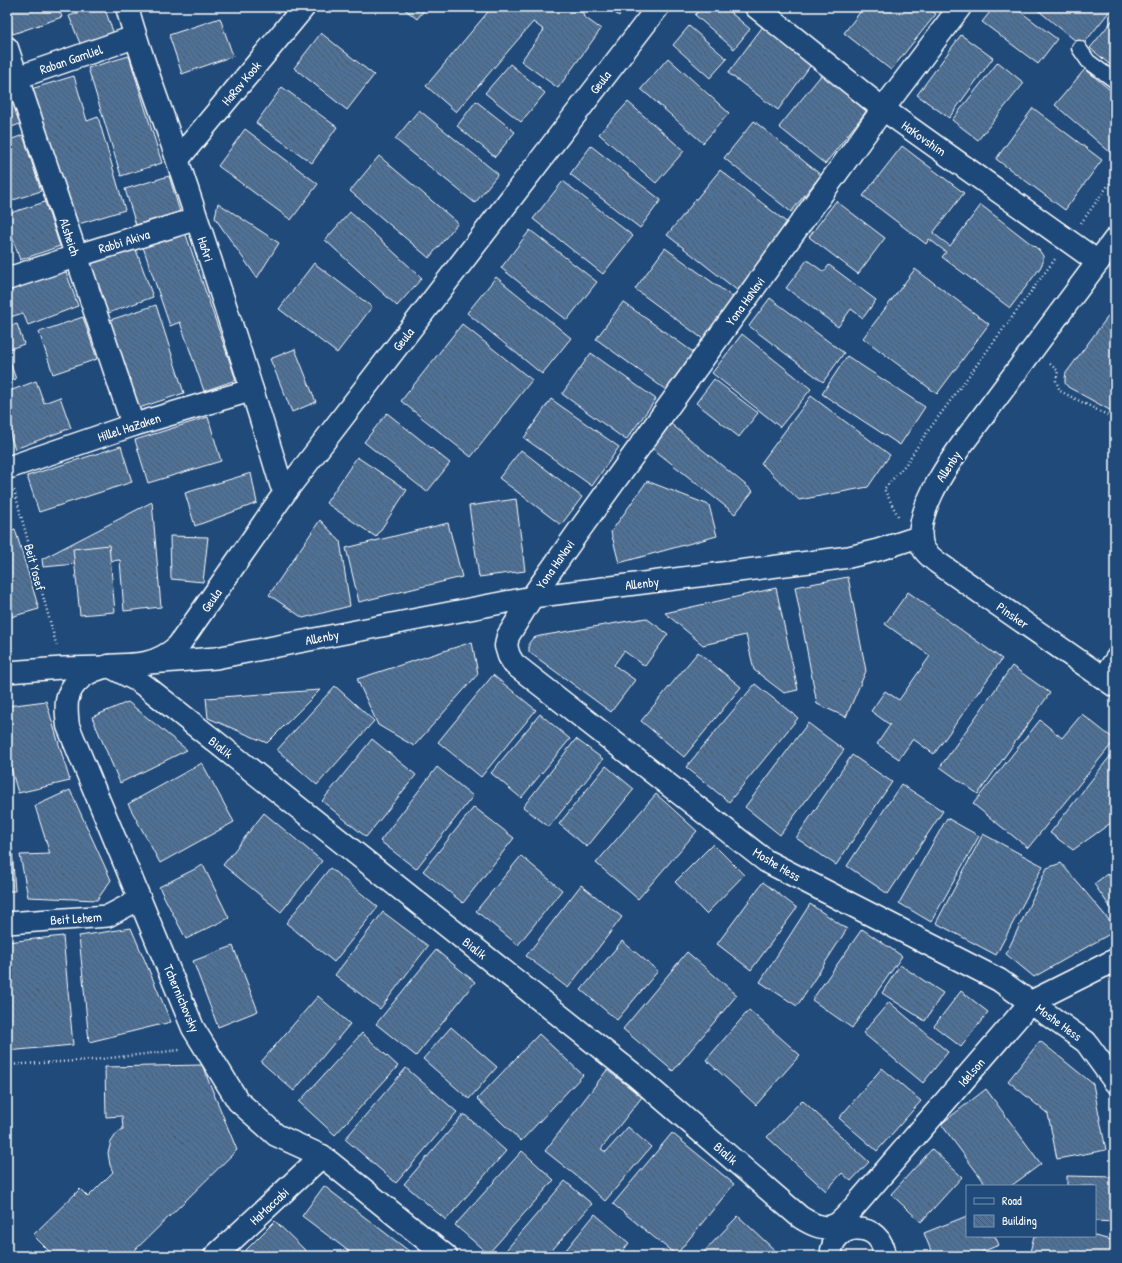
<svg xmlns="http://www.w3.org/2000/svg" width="1122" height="1263" viewBox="0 0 1122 1263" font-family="'Patrick Hand',sans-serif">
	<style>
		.building { fill: url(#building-back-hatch); stroke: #fff }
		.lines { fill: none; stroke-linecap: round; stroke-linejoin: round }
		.service-casing { stroke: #fff; stroke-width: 17 }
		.pedestrian-casing { stroke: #fff; stroke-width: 24 }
		.minor-casing { stroke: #fff; stroke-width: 25 }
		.path { stroke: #fff; stroke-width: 2.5; stroke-dasharray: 1 3; stroke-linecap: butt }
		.service { stroke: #1f4a7a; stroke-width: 14 }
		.pedestrian { stroke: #1f4a7a; stroke-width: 21 }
		.minor { stroke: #1f4a7a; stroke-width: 22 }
		.labels { text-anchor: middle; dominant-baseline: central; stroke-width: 4; stroke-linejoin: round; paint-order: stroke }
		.street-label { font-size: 13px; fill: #fff; stroke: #1f4a7a }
	</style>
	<defs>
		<pattern id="building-back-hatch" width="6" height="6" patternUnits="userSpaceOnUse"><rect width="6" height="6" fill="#507197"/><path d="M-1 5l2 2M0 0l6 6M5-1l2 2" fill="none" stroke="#4e5b6a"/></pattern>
	</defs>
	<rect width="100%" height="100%" fill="#1f4a7a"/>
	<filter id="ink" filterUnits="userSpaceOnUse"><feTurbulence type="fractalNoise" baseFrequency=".025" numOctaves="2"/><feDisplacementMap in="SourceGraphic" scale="8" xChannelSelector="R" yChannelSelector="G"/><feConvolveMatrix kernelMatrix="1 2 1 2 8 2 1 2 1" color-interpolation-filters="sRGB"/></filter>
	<g filter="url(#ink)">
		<g class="building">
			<path d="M7,7H58L62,17L13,34L7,18Z"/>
			<path d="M94,7H104L114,34L81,46L69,16Z"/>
			<path d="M158,7H169L159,10Z"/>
			<path d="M402,7H427L417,19Z"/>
			<path d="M492,7H575L584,14L583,16L601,29L558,88L521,61L544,30L533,22L456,112L426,86Z"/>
			<path d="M607,7H626L619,16Z"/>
			<path d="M702,7H724L750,29L734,49L695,15Z"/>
			<path d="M864,7H927L936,14L891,70L844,33Z"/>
			<path d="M994,7H1014L1057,39L1038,64L982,22Z"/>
			<path d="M1034,7H1113L1082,46Z"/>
			<path d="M1115,17V69L1090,48Z"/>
			<path d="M220,18L233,56L182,74L169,35Z"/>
			<path d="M764,25L813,62L778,110L728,73Z"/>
			<path d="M689,26L727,59L710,78L673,45Z"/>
			<path d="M321,33L374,75L347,110L294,68Z"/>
			<path d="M961,35L993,58L949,118L917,95Z"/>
			<path d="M129,56L162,163L121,176L88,68Z"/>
			<path d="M668,58L729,113L703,143L641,89Z"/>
			<path d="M998,62L1024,83L978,140L952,120Z"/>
			<path d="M510,64L545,93L521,122L485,93Z"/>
			<path d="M1085,69L1115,94V148L1111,153L1055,105Z"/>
			<path d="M823,73L868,109L825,164L779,127Z"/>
			<path d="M74,76L87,121L98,117L125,210L72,226L31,89Z"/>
			<path d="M282,87L337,127L312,163L256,123Z"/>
			<path d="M10,91L22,123L7,129V92Z"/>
			<path d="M476,101L515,132L495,157L457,126Z"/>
			<path d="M628,102L684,151L656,183L599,134Z"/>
			<path d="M1033,108L1102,160L1065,210L996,159Z"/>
			<path d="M419,110L498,174L475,203L395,139Z"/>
			<path d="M754,121L821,175L791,212L724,158Z"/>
			<path d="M245,129L318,184L291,220L218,166Z"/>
			<path d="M23,135L41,191L7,202V141Z"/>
			<path d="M591,146L661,200L640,228L570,174Z"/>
			<path d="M902,146L964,193L933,233L950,246L981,205L1039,250L1043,256V262L1040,268L1010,308L942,257L946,252L929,239L926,244L863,196Z"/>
			<path d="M379,156L458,223L429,258L350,191Z"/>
			<path d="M720,170L790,225L738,291L667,235Z"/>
			<path d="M169,176L180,212L136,225L125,189Z"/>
			<path d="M563,181L633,236L603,274L533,219Z"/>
			<path d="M836,201L885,238L858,274L809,237Z"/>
			<path d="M45,202L60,246L20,260L7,222V214Z"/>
			<path d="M218,203L279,243L257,278L215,218Z"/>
			<path d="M350,212L422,278L397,306L325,240Z"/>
			<path d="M530,230L597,282L567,320L501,268Z"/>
			<path d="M185,232L236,380L204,391L180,322L170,326L143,247Z"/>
			<path d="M135,247L153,297L108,313L90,263Z"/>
			<path d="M665,248L734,298L703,339L635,289Z"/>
			<path d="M807,260L824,272L829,265L876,300L863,318L851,309L838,327L786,288Z"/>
			<path d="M314,263L372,307L337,353L279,309Z"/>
			<path d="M65,269L78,306L28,325L23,313L7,318V290Z"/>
			<path d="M915,269L989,324L937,394L863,338Z"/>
			<path d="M496,277L571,338L542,374L467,313Z"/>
			<path d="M770,298L844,353L823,382L749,326Z"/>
			<path d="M623,302L693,352L666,390L596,339Z"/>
			<path d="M156,305L184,393L139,408L110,320Z"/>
			<path d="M1115,307V413L1068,387L1065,383V378L1066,373Z"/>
			<path d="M83,317L97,359L53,374L39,332Z"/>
			<path d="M17,324L24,344L7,350V327Z"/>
			<path d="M462,324L532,380L471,457L401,401Z"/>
			<path d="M742,334L811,389L780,427L712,373Z"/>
			<path d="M295,349L316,402L292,412L270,359Z"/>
			<path d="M591,353L656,399L626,440L562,394Z"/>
			<path d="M7,354L16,379L7,382Z"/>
			<path d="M847,356L925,407L900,445L822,394Z"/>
			<path d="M714,379L758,413L739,437L696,403Z"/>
			<path d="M36,381L44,403L60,397L71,428L15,449L7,426V392Z"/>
			<path d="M811,396L890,455L868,487L799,500L761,463Z"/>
			<path d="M551,399L619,447L592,486L524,438Z"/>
			<path d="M387,413L450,463L427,492L364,442Z"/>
			<path d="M208,417L221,461L148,483L135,440Z"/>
			<path d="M671,424L753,491L735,514L652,448Z"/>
			<path d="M121,446L132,482L39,512L27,476Z"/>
			<path d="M521,450L582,497L561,525L499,478Z"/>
			<path d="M357,457L407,490L376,537L326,503Z"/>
			<path d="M251,473L257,503L195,526L185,493Z"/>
			<path d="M647,481L709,505L717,536L619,563L611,532Z"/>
			<path d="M516,499L525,571L479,577L469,506Z"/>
			<path d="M152,502L161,607L124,611L120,560L43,567L42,559Z"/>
			<path d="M320,520L340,541L350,606L303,618L269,595Z"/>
			<path d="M448,523L462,577L359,602L346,548Z"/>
			<path d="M15,529L39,609L7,618V531Z"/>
			<path d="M170,536L208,537L203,582L171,579Z"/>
			<path d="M109,545L115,612L80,615L73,549Z"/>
			<path d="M848,577L866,671L846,717L817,704L795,587Z"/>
			<path d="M776,588L798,690L784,693L754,670L746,635L703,645L665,613Z"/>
			<path d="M908,592L1002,659L934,754L913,739L899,759L877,744L890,725L871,711L885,691L899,700L930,656L885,624Z"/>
			<path d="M646,618L668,634L645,666L624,651L614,665L635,680L611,712L529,652V643L533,638L540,636Z"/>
			<path d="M472,642L478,674L414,746L378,725L357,679Z"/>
			<path d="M698,652L741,687L684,757L641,721Z"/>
			<path d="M1012,666L1050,693L978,794L940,767Z"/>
			<path d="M493,675L536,710L481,777L438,742Z"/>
			<path d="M755,684L798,718L729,802L686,767Z"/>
			<path d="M335,686L374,721L317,785L277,750Z"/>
			<path d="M320,690L267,743L208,718L206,698Z"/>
			<path d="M46,701L70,781L18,793L7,754V706Z"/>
			<path d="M128,702L187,750L120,783L92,717Z"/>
			<path d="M540,714L570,739L521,798L491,773Z"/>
			<path d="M1082,714L1115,740L1028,848L973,804L1040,720L1062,738Z"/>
			<path d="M808,723L844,750L780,835L745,807Z"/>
			<path d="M372,739L416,775L366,837L322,801Z"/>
			<path d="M576,739L603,759L549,827L523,807Z"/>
			<path d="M1115,750V820L1073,850L1050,833Z"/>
			<path d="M852,755L892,782L836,865L796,838Z"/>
			<path d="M202,763L234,822L160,863L128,804Z"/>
			<path d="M606,766L634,789L587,847L559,824Z"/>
			<path d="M437,767L473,796L416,869L380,841Z"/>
			<path d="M901,784L943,811L888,894L847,866Z"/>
			<path d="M70,790L111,880L97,900L28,897L20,855L50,854L35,806Z"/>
			<path d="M656,794L697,831L638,899L596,863Z"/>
			<path d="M474,807L514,838L463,903L423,871Z"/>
			<path d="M264,813L322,861L281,912L223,865Z"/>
			<path d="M947,818L979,836L931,922L899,903Z"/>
			<path d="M983,834L1043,866L996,955L936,923Z"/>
			<path d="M713,844L744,875L706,914L675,882Z"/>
			<path d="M12,848L15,891H7V849Z"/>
			<path d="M521,856L562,890L518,945L476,911Z"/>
			<path d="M1061,863L1115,927V931L1034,977L1006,954L1047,868Z"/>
			<path d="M203,865L229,918L186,939L159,887Z"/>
			<path d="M330,868L378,907L334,962L286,923Z"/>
			<path d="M1115,873V910L1113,911L1094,884L1107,874L1110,877Z"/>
			<path d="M763,882L797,908L751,970L717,944Z"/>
			<path d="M581,885L622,917L568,988L526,956Z"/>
			<path d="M810,904L847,929L797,1006L760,982Z"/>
			<path d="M383,912L428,946L380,1009L335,975Z"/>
			<path d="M131,928L171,1022L89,1042L79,936Z"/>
			<path d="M862,929L902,956L852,1028L812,1000Z"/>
			<path d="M63,936L73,1045L7,1051V942Z"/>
			<path d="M622,941L658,971L617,1020L581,990Z"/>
			<path d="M233,946L258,1011L218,1027L193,961Z"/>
			<path d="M436,950L475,982L416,1056L376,1024Z"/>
			<path d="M687,952L737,995L673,1071L623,1029Z"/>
			<path d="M900,965L943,993L925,1021L882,993Z"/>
			<path d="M961,991L988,1012L961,1047L934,1026Z"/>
			<path d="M318,996L350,1024L294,1091L261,1062Z"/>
			<path d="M889,1002L948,1052L923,1083L863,1033Z"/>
			<path d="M749,1010L800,1055L756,1105L706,1060Z"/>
			<path d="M451,1027L497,1067L469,1099L423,1059Z"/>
			<path d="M362,1033L398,1066L335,1135L299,1102Z"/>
			<path d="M539,1034L583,1075L521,1141L477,1099Z"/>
			<path d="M1040,1041L1093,1084L1106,1150L1057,1159L1048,1114L1008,1081Z"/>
			<path d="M202,1065L237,1150L129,1256H54L33,1235L80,1189L88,1197L113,1172L110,1165L108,1153L111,1142L117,1133L123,1129L122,1116L106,1117L105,1067Z"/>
			<path d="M406,1068L457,1112L396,1183L345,1139Z"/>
			<path d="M882,1068L921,1101L877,1151L839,1118Z"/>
			<path d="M607,1070L642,1097L601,1149L606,1152L628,1127L651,1147L605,1201L579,1178L545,1151Z"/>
			<path d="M986,1089L1041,1164L1011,1186H987L941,1124Z"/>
			<path d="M802,1100L869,1162L851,1181L842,1173L826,1191L767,1137Z"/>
			<path d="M464,1114L506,1151L446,1220L404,1184Z"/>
			<path d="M672,1133L734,1184L676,1255L613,1204Z"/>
			<path d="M932,1149L962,1177L921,1222L891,1194Z"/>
			<path d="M522,1151L554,1180L488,1254L455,1225Z"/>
			<path d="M1067,1176L1115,1177V1222L1095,1221V1186H1067Z"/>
			<path d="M565,1181L592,1204L547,1256H501Z"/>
			<path d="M324,1186L409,1251L405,1256H355L302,1216Z"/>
			<path d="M595,1214L629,1243L619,1256H561Z"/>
			<path d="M738,1216L781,1256H700Z"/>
			<path d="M967,1216V1236H995L999,1245L972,1256H933L924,1233Z"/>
			<path d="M275,1221L309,1254L307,1256H240Z"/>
			<path d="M1034,1236H1095L1115,1241V1256H1029Z"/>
			<path d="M634,1251L640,1256H630Z"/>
		</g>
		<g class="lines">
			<defs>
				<g id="service">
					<path d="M1079,48L1088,61L1115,81"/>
					<path d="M1100,676L1115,654"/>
				</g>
				<g id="pedestrian">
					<path d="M149,663L216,658L532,597L849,557L878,550L921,536"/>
					<path d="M7,672L62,668L106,667"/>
					<path d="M7,923L108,916L140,899"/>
					<path d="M831,1256C831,1220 884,1220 884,1256"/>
				</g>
				<g id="minor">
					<path d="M127,7C141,59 161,108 177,159C213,267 248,375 281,484L286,491"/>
					<path d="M756,7L883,109L1098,262"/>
					<path d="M960,7L883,109L578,532L532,597L508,636L506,646L509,656L514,664L766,861L999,980L1086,1042L1115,1082"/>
					<path d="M7,48L133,425"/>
					<path d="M7,81L135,37"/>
					<path d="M178,159L304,7"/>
					<path d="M1115,239L963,443C946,467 911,517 923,548C926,554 933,559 938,563L1115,686"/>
					<path d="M7,279L76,256L196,219"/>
					<path d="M7,468L133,425L252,390"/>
					<path d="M109,666L138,681L148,688L637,1077L800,1217C811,1224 825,1232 837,1224C842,1221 846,1216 849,1213L1031,1002L1115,960"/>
					<path d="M215,1256L322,1156"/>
					<path d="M446,1256L322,1156L276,1135L238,1101L193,1028L68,726C67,718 66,709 67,701C71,680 90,670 109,666C121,664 134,666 146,663C158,660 169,654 178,646L286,491L658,7"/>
				</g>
			</defs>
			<use href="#service" class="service-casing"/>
			<use href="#pedestrian" class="pedestrian-casing"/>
			<use href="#minor" class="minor-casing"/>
			<g class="path">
				<path d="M1081,223L1115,176"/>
				<path d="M1050,364L1058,371L1056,381L1060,391L1115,419"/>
				<path d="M14,490L57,647"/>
				<path d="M898,516L884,489L906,464L925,435L1055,259"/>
				<path d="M7,1065L92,1060L180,1050"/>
			</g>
			<use href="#service" class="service"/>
			<use href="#pedestrian" class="pedestrian"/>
			<use href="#minor" class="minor"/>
		</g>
	</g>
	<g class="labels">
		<g class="street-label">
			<text transform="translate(71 59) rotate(-19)">Raban Gamliel</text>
			<text transform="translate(600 82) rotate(-52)">Geula</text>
			<text transform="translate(241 83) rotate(-50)">HaRav Kook</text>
			<text transform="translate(924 138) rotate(35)">HaKovshim</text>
			<text transform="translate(70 237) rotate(72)">Alsheich</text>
			<text transform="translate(124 241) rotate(-17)">Rabbi Akiva</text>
			<text transform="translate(206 249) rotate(72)">HaAri</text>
			<text transform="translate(745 301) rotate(-54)">Yona HaNavi</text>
			<text transform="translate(403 339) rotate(-52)">Geula</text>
			<text transform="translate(129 427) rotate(-18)">Hillel HaZaken</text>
			<text transform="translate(948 466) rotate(-57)">Allenby</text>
			<text transform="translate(555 564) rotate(-55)">Yona HaNavi</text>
			<text transform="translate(35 567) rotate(75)">Beit Yosef</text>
			<text transform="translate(642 583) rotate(-7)">Allenby</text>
			<text transform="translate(211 600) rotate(-55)">Geula</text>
			<text transform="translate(1013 615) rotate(35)">Pinsker</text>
			<text transform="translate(322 637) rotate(-11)">Allenby</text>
			<text transform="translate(221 747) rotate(38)">Bialik</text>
			<text transform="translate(777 864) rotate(31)">Moshe Hess</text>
			<text transform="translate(76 918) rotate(-4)">Beit Lehem</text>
			<text transform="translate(475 948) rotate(38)">Bialik</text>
			<text transform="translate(182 998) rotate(67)">Tchernichovsky</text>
			<text transform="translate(1059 1022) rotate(36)">Moshe Hess</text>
			<text transform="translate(971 1072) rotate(-49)">Idelson</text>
			<text transform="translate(726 1153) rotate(41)">Bialik</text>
			<text transform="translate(269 1206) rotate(-43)">HaMaccabi</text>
		</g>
	</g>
	<rect width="1122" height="1263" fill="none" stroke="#1f4a7a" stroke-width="24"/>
	<rect x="12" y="12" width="1098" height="1239" fill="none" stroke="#fff" stroke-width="1.5" filter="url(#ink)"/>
	<rect x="966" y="1185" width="130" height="52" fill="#1f4a7a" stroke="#7992af"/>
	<rect x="974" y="1198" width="20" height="6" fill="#1f4a7a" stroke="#7992af"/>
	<text x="1002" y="1205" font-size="12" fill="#ffffff">Road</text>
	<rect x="974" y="1215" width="20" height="12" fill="url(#building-back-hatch)" stroke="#7992af"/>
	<text x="1002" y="1225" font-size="12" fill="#ffffff">Building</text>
</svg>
